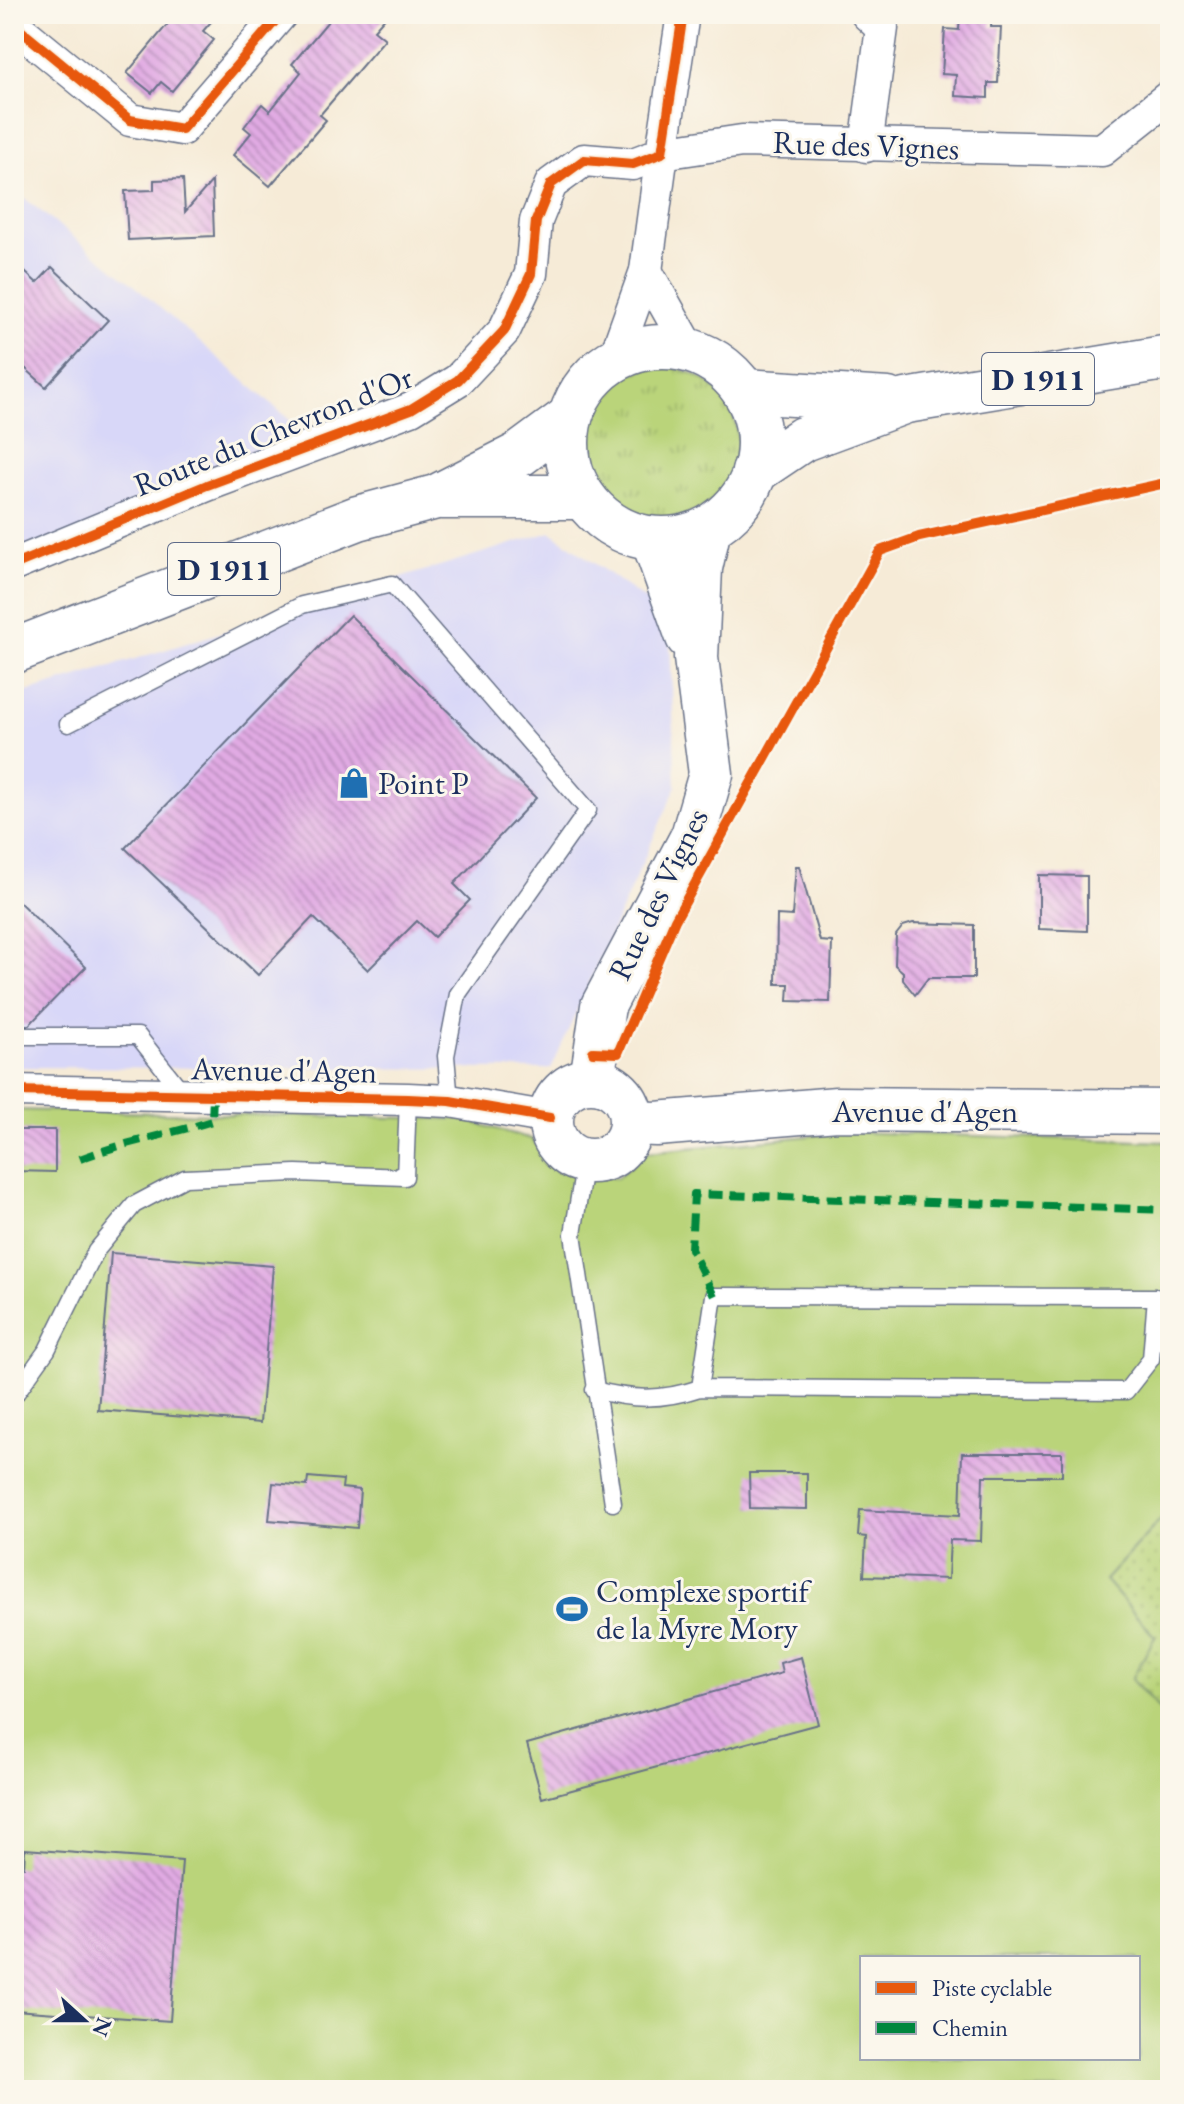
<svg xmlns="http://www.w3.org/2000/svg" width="1184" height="2104" viewBox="0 0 1184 2104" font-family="'EB Garamond',serif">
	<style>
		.built { fill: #d8d7f8 }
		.grass { fill: url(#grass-tufts); stroke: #6a826c; stroke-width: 2 }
		.park { fill: url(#park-dots); stroke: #6a826c; stroke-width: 2 }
		.pitch { fill: #bad47a; stroke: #6a826c; stroke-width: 2; fill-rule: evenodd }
		.building { fill: url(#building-back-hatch) }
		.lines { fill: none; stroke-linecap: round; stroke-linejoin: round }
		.service-casing { stroke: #687188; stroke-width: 19 }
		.minor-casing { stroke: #687188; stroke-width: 35 }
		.secondary-casing { stroke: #687188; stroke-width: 47 }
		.primary-casing { stroke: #687188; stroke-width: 47 }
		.service { stroke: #fff; stroke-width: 16 }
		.minor { stroke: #fff; stroke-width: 32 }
		.secondary { stroke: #fff; stroke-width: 44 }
		.primary { stroke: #fff; stroke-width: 44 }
		.quiet { stroke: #00873e; stroke-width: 8; stroke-dasharray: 16 8; stroke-linecap: butt }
		.cycleway-casing { stroke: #fbf7ec; stroke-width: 15 }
		.cycleway { stroke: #e8590c; stroke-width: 10 }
		.labels { text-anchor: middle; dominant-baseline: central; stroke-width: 6; stroke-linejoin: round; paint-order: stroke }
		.shield { fill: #fbf7ec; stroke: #5e6b89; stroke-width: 2 }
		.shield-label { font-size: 30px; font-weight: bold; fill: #1b2f5e }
		.street-label { font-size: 32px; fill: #1b2f5e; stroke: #fbf7ec }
		.poi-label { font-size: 32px; fill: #1b2f5e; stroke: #fbf7ec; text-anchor: start }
	</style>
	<defs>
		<pattern id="grass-tufts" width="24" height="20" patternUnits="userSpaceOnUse" patternTransform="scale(2)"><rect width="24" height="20" fill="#bad47a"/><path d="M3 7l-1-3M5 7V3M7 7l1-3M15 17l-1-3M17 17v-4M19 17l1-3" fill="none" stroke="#9fb66c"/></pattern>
		<pattern id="park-dots" width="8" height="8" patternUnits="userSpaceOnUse" patternTransform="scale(2)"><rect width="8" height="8" fill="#bad47a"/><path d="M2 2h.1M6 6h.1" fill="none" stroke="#9fb66c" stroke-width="1.8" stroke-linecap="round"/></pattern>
		<pattern id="building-back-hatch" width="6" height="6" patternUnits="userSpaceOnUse" patternTransform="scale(2)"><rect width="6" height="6" fill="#e1aae3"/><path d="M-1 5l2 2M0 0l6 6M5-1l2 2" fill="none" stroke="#b68bbb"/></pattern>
	</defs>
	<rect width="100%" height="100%" fill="#fbf7ec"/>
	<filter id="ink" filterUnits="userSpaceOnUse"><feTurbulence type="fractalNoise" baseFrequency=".0125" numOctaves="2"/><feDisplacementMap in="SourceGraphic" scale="16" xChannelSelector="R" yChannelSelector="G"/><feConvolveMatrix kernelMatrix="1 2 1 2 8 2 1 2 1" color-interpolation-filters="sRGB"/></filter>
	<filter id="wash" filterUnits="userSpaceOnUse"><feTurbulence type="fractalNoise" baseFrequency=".006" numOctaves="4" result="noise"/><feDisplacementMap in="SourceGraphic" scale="32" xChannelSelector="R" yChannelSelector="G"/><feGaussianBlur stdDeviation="1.8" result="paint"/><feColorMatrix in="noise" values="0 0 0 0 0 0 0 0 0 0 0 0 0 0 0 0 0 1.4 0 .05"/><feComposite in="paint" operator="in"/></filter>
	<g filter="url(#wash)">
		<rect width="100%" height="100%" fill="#f6ebd7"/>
		<g class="built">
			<path d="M14,190L135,286L307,435L14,585Z"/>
			<path d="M551,532L669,617L676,787L551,1069L14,1067V696Z"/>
		</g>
		<circle class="grass" cx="662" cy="443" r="76"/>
		<path class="park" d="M1170,1509V1722L1132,1679L1105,1580Z"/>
		<path class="pitch" d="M14,1110L461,1119L532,1139L557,1171L617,1178L647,1152L849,1132L1170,1142V1509L1105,1580L1155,1637L1132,1679L1170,1722V2090H14ZM862,1958H1138V2058H862Z"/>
		<g id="blocks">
			<g class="building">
				<path d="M176,14H218L203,31L214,40L172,91L161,82L152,93L127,73Z"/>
				<path d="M334,14H388L374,30L385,39L320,115L326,120L270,186L233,155L251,133L244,127L262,104L270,111L301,72L292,64Z"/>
				<path d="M960,14H992L991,27H1001L998,83H988V98L955,96L956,75L942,74L945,29L959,30Z"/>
				<path d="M183,179L185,212L212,181L214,236L128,240L125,191L154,190V180Z"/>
				<path d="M14,262L37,283L52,267L108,320L46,387L14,358Z"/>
				<path d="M350,615L536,798L454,884L470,900L434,937L417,921L368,970L313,917L258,975L125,848Z"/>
				<path d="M796,866H799L820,941L832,942L830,1002L788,1001L789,984H776L777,915L792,916Z"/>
				<path d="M1039,875L1087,876V931L1039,929Z"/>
				<path d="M14,897L86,967L29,1025H14Z"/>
				<path d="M913,923L974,925V978H928L915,995L903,980V972L895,965L896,935L903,926Z"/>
				<path d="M14,1130H55V1172L14,1171Z"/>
				<path d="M111,1253L273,1266L260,1423L98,1410Z"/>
				<path d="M962,1453H1062V1476H983L981,1541L950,1540L948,1579L864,1576L866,1537L858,1536L860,1510L960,1515Z"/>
				<path d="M749,1473H807V1509L750,1508Z"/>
				<path d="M308,1477L343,1480L342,1488L360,1490L357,1528L269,1520L273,1483L307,1486Z"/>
				<path d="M801,1657L818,1724L542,1798L527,1744L782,1673L780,1663Z"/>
				<path d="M25,1849L182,1861L170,2021L14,2010V1867H24Z"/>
			</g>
		</g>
	</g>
	<g filter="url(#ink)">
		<use href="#blocks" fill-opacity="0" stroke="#687188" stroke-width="2"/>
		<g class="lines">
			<defs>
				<g id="service">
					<path d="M68,724L302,605L392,584L588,810L458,994L446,1056L450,1101"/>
					<path d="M14,1036H138L183,1093"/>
					<path d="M585,1161L573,1234L613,1503"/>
					<path d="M594,1390C633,1400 661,1401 700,1388L1126,1391L1151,1359L1156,1297L714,1296L700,1388"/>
					<path d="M14,1396L47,1350L96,1251L134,1205L185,1178L296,1173L405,1177L408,1099"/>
				</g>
				<g id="minor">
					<path d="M14,25L130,120L182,129L281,14"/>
					<path d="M866,146L882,28L867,14"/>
					<path d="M646,271L691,351"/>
					<path d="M614,360L646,271L662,153L742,141L1102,150L1170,96"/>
					<path d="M14,565L207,485L411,409L458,380L504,331L531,274L536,221L551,184L584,160L633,164L662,153L683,14"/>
					<path d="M14,1091L408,1099L450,1101L550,1118"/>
				</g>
				<g id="secondary">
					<path d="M653,539L688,637"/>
					<path d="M592,1080L603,1006L693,836L711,774L696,658L700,568L709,528"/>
					<circle cx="591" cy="1121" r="40"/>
					<path d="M632,1123L656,1124L837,1109L1170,1112"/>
				</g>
				<g id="primary">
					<circle cx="663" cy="443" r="96"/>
					<path d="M744,391L888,400"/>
					<path d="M754,472L803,439L906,401L1170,357"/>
					<path d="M442,497H583"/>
					<path d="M14,651L358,518L436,497L520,454L570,417"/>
				</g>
			</defs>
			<use href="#service" class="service-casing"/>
			<use href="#minor" class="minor-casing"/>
			<use href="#secondary" class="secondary-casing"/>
			<use href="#primary" class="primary-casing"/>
			<use href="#service" class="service"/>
			<use href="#minor" class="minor"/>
			<use href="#secondary" class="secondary"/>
			<use href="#primary" class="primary"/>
			<g class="quiet">
				<path d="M80,1159C124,1142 168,1135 212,1121L213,1095"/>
				<path d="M714,1296L691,1249L694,1194L1170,1210"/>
			</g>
			<defs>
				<g id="cycleway">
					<path d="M14,25L130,120L182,129L281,14"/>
					<path d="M14,565L207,485L411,409L458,380L504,331L531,274L536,221L551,184L584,160L633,164L662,153L683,14"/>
					<path d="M593,1052L618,1053L675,920L880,551L919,537L1170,482"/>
					<path d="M14,1091L408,1099L450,1101L550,1118"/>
				</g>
			</defs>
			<use href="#cycleway" class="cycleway-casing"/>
			<use href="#cycleway" class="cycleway"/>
		</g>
	</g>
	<defs>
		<symbol id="shop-bare" viewBox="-9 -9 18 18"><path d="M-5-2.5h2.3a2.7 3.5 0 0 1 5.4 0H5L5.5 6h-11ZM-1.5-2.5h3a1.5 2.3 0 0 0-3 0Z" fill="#1f6fb2" stroke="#fbf7ec" stroke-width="2.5" paint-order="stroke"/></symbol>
		<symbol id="stadium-bare" viewBox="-9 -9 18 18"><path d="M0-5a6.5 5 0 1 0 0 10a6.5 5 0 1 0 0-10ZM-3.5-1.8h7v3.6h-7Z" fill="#1f6fb2" stroke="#fbf7ec" stroke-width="2.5" paint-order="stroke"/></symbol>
	</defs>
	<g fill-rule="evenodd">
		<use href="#shop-bare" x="332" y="761" width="44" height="44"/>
		<use href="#stadium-bare" x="550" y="1587" width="44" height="44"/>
	</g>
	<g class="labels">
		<g class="shield">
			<rect x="982" y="353" width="112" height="52" rx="6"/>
			<rect x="168" y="543" width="112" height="52" rx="6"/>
		</g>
		<g class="shield-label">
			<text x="1038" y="379">D 1911</text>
			<text x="224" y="569">D 1911</text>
		</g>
		<g class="street-label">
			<text transform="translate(866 145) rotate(2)">Rue des Vignes</text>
			<text transform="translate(273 431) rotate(-22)">Route du Chevron d'Or</text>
			<text transform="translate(658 894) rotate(-64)">Rue des Vignes</text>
			<text transform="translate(284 1070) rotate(1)">Avenue d'Agen</text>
			<text x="925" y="1111">Avenue d'Agen</text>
		</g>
		<g class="poi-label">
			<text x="378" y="783">Point P</text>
			<text x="596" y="1591">Complexe sportif<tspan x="596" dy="37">de la Myre Mory</tspan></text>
		</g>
	</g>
	<rect width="1184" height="2104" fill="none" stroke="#fbf7ec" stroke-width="48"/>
	<rect x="860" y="1956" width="280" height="104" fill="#fbf7ec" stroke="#a1a7b3" stroke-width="2"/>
	<rect x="876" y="1982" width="40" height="12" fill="#e8590c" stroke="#a1a7b3" stroke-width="2"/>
	<text x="932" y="1996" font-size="24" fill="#1b2f5e">Piste cyclable</text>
	<rect x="876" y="2022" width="40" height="12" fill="#00873e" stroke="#a1a7b3" stroke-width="2"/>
	<text x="932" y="2036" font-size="24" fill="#1b2f5e">Chemin</text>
	<g transform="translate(84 2020) rotate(111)" stroke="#fbf7ec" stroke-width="6" paint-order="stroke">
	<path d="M0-6L14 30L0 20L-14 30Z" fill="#1b2f5e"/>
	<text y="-12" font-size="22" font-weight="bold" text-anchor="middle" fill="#1b2f5e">N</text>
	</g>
</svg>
